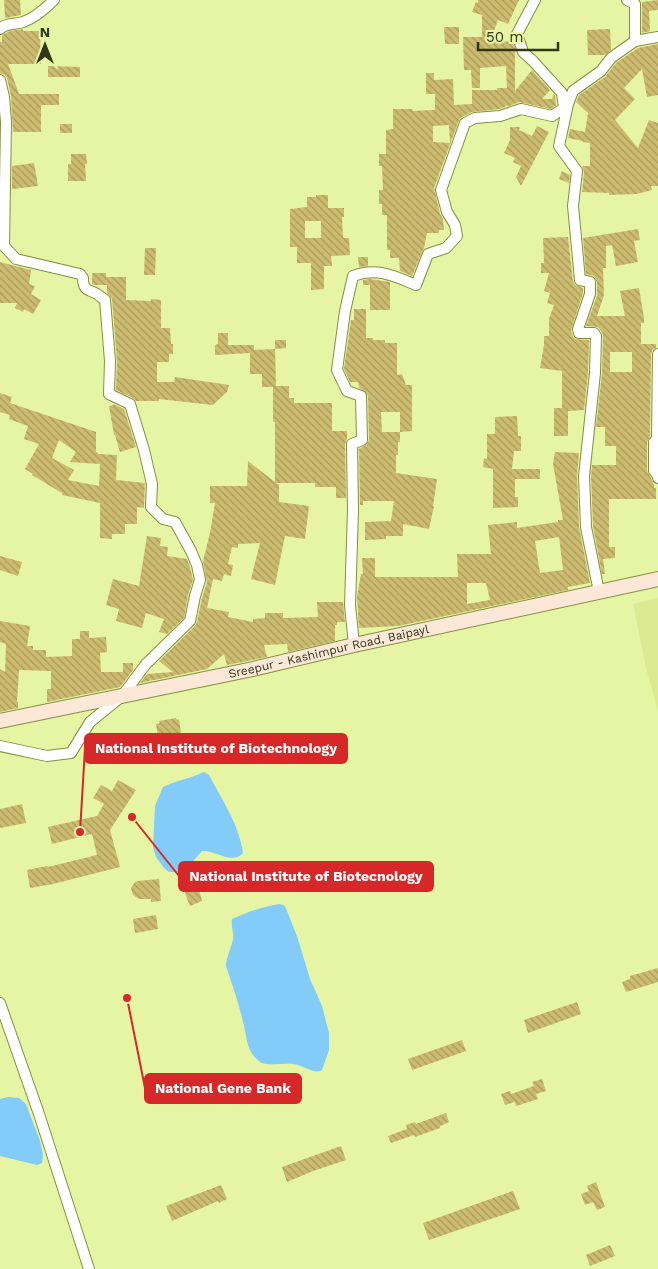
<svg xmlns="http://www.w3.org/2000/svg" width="658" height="1269" viewBox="0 0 658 1269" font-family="'Work Sans',sans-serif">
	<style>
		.built { fill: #dbea91 }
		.water { fill: #83ccfa }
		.building { fill: url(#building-back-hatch); fill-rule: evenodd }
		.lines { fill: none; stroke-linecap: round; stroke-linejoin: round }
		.street-casing { stroke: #839040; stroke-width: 12 }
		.secondary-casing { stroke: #839040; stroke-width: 16 }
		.street { stroke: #fff; stroke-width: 10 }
		.secondary { stroke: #fde8d7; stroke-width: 14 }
		.labels { text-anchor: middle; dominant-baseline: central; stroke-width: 4.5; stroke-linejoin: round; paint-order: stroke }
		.street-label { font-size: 12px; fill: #323816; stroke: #e5f5a3 }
		.leader { fill: none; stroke: #d62828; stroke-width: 2 }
		.callout-dot { fill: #d62828; stroke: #e5f5a3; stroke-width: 2 }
		.callout { fill: #d62828; stroke: #d62828; stroke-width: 2 }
		.callout-label { font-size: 14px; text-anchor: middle; font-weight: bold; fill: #fff }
	</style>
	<defs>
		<pattern id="building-back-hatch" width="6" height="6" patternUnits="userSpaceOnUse" patternTransform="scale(1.25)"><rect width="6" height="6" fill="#cdbc70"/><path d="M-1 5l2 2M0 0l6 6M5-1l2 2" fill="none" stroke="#a79a5b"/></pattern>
	</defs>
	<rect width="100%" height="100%" fill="#e5f5a3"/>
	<path class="built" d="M658,598V711L646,668L633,604Z"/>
	<g class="water">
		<path d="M204,772L209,775C222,800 239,824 243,853C232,865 215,850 202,851L183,872H169L164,868L156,857L153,847L155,806L163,787C177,780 190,779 204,772Z"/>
		<path d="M280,904L285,906L297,936L310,979L322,1006L329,1033V1050L322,1070C313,1075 304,1065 293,1064C282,1063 272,1066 262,1063C258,1061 253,1056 251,1052C246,1043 246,1032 243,1022C239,1003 232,985 226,966C226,957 231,949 233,939C234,933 231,927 232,919C247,912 264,906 280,904Z"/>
		<path d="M8,1097L19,1098L26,1104L40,1141L43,1154L42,1163L37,1165L0,1156V1099Z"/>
	</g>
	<g class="building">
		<path d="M4,0H20L21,15L5,18Z"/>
		<path d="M478,0H519L508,24L498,20L491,39H502L501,42L512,41L515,48V91L532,70L550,90L542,99H552L554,94L555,96L556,105L551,109L519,102L509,106H505V107L499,109L472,112L462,117L459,120L434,188L440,214L443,219L444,230H439V233H427L424,248L422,252L412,276L400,271L399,258H390V250H387V215H382V204H379V190H383L382,166H379V154H386V130L393,129V109H412L413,111L435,110V94H426V73H434V80L453,79L454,105L472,104V90H497V88H507L506,66L480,68V88H472L471,70H464L463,37H482V15L472,12L476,2L478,3ZM449,125L450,143L433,142V126Z"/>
		<path d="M658,0V10L649,11L650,31L642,33V2Z"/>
		<path d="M444,27H459V44H445Z"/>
		<path d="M23,29V31H40L41,64H8L19,94H59V105H41V132H13L11,96L7,78L5,75L0,73V42H2V35L10,31Z"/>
		<path d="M610,29L611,50L605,55H588L587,30Z"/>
		<path d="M658,44V95L647,97L642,69L624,88L635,99L615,120L638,148L649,120L658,123V186H651L652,190L637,194L609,195V193L582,192L584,172L582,166H590V143L583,142V141L568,138L570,129L585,132L588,113L576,102L579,95L605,77L616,63L638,48Z"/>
		<path d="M48,66L80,67V77H48Z"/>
		<rect x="60" y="124" width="12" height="9"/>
		<path d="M537,126L549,132L521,186L516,177L521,166L513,162L515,158L504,153L510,140V127H520L519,130L532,136Z"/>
		<path d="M71,154H86L87,164H85L86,181H68V164H71Z"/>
		<path d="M34,163L38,186L12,189V166Z"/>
		<path d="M562,171L570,175L569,183L559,179Z"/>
		<path d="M316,195H328V208H344V217H342L343,238H349L350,255L331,256L332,266H324V289L311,290V263H297V247H290V209L307,207V197H316ZM305,221H321V238H305Z"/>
		<path d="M638,229L640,240L634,241L638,262L616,266L612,245L606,246V268H603L604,295L597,316H625L620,291L639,288L644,318V323H641V344H656V348L652,350L651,354L650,436L647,442V471L654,484V488H656V499H609V547H615V558L603,559L605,574H602L593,526L591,476L592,465H616V446H605V427H596L602,373L603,336L602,332L598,327L586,326L597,296V282L594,276L586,274L583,238ZM610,352H632V372H610Z"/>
		<path d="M568,237L573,281L575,285L583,288V293L572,327L571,331L573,337L576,339L589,340L588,373L584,410L568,411V436H554V408H562V371L540,368L544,345V336H549V319L554,305L547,303L550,293L544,291L549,273H541V263H544L543,238Z"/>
		<path d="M145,248H156L155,275H144Z"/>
		<path d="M358,257H368V266L359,267Z"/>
		<path d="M0,262L31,270L29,284L35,286L31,294L41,300L33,314L24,309L23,312L15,308L17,303H0Z"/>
		<path d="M92,273H106V277H126V300L151,301V299L161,300V328H170L171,344H173V354H169V362H157V382H174L175,377L229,385L227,392L213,405L159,399V401H136L133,398L116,390L117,361L112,299L107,293V285H95L92,284Z"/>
		<path d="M370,279L390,282V310H370V285H363V280Z"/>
		<path d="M354,309H366V338H373V340H385V343H397V375L402,374L406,385H412V431L400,432V412H381L382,432H400V442H398V455H396V473L437,479L433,506H434L429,529L403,524V536H386V539L365,540V522L391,521L394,501H363V505H360L359,449L367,444L369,440L368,396L366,392L359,388L358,382H350L344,369L351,320H354Z"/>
		<path d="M218,333H228V345H254V350L275,349L276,386H289V398H294V403H332V431H347V439L345,444L346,498H336V487H315V483H276L279,485V502L309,506L305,539L285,536L275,585L251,579L260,543L238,544V548L232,547L228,564L233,565L231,576L224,574L222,581L213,579L207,608L229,612L228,617L253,622V619L265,618V613H283V618L318,617L317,602H343L345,622H337V625H335V641L288,652L287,644L264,645L267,657L227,665L224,654L207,669L140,683L147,674L173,672L159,661L195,626L197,622L202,598L207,582L203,561L210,533L215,503H210V486H247L248,461L275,482V422H273V387H262V374H250V353L215,355V345L218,344Z"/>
		<path d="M275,340H286V348L275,349Z"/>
		<path d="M0,393L12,397L10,403L96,432V452L98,453V454L117,455L116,480L145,483L144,508L137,507V524H125V534H112V539L100,538V503L62,495V493L32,475L33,474L25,469L39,444L24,439L28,426L9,419L10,415L0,412ZM59,440L76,452L70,462L100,464L99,486L68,480L74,470L52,458Z"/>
		<path d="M114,404L124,409L136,447L120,452L115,435H114L109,406L114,405Z"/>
		<path d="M517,416L518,436H521V451H514L512,469H540V479H515V497H518V507L493,508V469L483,467L484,458L487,459V434H495V417Z"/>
		<path d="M555,452L579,453L577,476L579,527L590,583L568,587V590L398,626L359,628L357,597L361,574H363L362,558H375V577H458L457,554H491L488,525L517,522V528L558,522V520H563L553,464ZM559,537L563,570L540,573L535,541ZM467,583H486L490,600L467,604Z"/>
		<path d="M147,536L161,538L160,546L168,547L167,556L187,559L190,567L193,580L188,595L184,618L167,634L159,632L164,619L146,613L142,628L116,621L119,609L106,605L113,579L139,586Z"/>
		<path d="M0,556L22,562L18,576L0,570Z"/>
		<path d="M0,621L30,626L27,646H33V650H46V657L72,656V639H80V631H89V638L106,637L107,652L100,653L101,672H123V663H133V670L120,687L47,702V689H51V671L19,670L17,702H18V708L0,712V669L5,672L6,644L0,642Z"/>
		<path d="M176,718L177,720L179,719L182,740L159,744L156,724L160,723L159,721Z"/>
		<path d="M118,780L136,790L110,830L120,867L53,884L30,888L27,870L47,866L48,867L97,855L92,834L52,844L48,827L97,816L104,804L93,798L101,785L112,791Z"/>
		<path d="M22,804L26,823L0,828V809Z"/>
		<path d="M159,879L161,901L151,902V899H139L133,895L131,888L135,882L138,881Z"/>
		<path d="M197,883L202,901L190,906L183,888Z"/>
		<path d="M156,915L158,929L135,933L133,919Z"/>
		<path d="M658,968V982L626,992L622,982L630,979V976Z"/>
		<path d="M577,1002L581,1014L528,1033L524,1020Z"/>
		<path d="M462,1040L466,1051L412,1070L408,1059Z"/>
		<path d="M542,1079L546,1091L536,1094L538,1099L516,1106L515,1102L505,1105L501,1094L510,1091L511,1094L534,1086L532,1082Z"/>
		<path d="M446,1113L449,1122L440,1126V1128L415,1137L414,1135L391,1143L388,1136L407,1129L406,1125L415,1122L416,1124Z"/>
		<path d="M341,1146L346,1160L313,1171L287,1182L282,1167Z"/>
		<path d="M596,1182L605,1207L597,1210L593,1202L585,1205L581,1194L589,1191L587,1186Z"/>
		<path d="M221,1185L227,1199L219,1203L218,1201L172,1221L166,1206Z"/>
		<path d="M513,1191L520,1209L429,1240L423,1223Z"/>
		<path d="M610,1245L615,1256L590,1266L586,1255Z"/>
	</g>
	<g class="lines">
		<defs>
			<g id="street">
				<path d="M627,0L635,4V41"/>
				<path d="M0,29C7,22 15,25 23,22C35,18 45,9 54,0"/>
				<path d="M0,80L4,97L6,122L4,246L16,259L80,274L83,278C83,291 88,289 97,294C100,296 102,298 105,300L110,361L109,394L130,404L144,450L152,484L151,507L163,519L175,522L191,551L197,565L200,580L195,596L190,621L146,664L122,696L90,722L71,753L47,756L0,746"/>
				<path d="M658,354L657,439L654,442V471L657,474L658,478"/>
				<path d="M599,592L586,527L584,476L595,373L596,336L594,333H579L578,329L590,294V282L580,280L573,206L577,171L559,146L568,104L573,91L601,71L611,58L635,41L658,37"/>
				<path d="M354,645L350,605L353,510L352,444L362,440L361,396L347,391L337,370L345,311L353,276C377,267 394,276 416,285L428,254L446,248L457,236L455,225L447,212L441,190L465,123L475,118L500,116L521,109L552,116L564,108L562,93L533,61L523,52L517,34L535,0"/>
				<path d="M0,1003L39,1114L89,1269"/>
			</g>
			<g id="secondary">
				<path id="s1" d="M0,721L253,669L354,645L658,579"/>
			</g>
		</defs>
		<use href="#street" class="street-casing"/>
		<use href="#secondary" class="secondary-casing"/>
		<use href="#street" class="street"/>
		<use href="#secondary" class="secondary"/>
	</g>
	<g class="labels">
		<g class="street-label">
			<text stroke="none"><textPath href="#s1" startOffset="336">Sreepur - Kashimpur Road, Baipayl</textPath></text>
		</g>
	</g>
	<path class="leader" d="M80 832L85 748M132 817L179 876M127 998L145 1088"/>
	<g class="callout-dot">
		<circle cx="80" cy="832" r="5"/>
		<circle cx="132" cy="817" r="5"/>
		<circle cx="127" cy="998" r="5"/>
	</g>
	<g class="callout">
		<rect x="85" y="734" width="262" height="29" rx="5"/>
		<rect x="179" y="862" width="254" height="29" rx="5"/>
		<rect x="145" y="1074" width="156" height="29" rx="5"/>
	</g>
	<g class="callout-label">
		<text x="216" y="753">National Institute of Biotechnology</text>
		<text x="306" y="881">National Institute of Biotecnology</text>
		<text x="223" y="1093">National Gene Bank</text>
	</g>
	<g transform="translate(45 45)" stroke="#e5f5a3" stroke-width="4" paint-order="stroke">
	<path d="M0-4L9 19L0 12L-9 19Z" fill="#323816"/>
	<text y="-8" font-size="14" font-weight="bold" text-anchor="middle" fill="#323816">N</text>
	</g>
	<path d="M478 42v8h80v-8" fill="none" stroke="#323816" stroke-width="2.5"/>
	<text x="486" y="42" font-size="15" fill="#323816" stroke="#e5f5a3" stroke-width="4" paint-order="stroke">50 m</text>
</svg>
